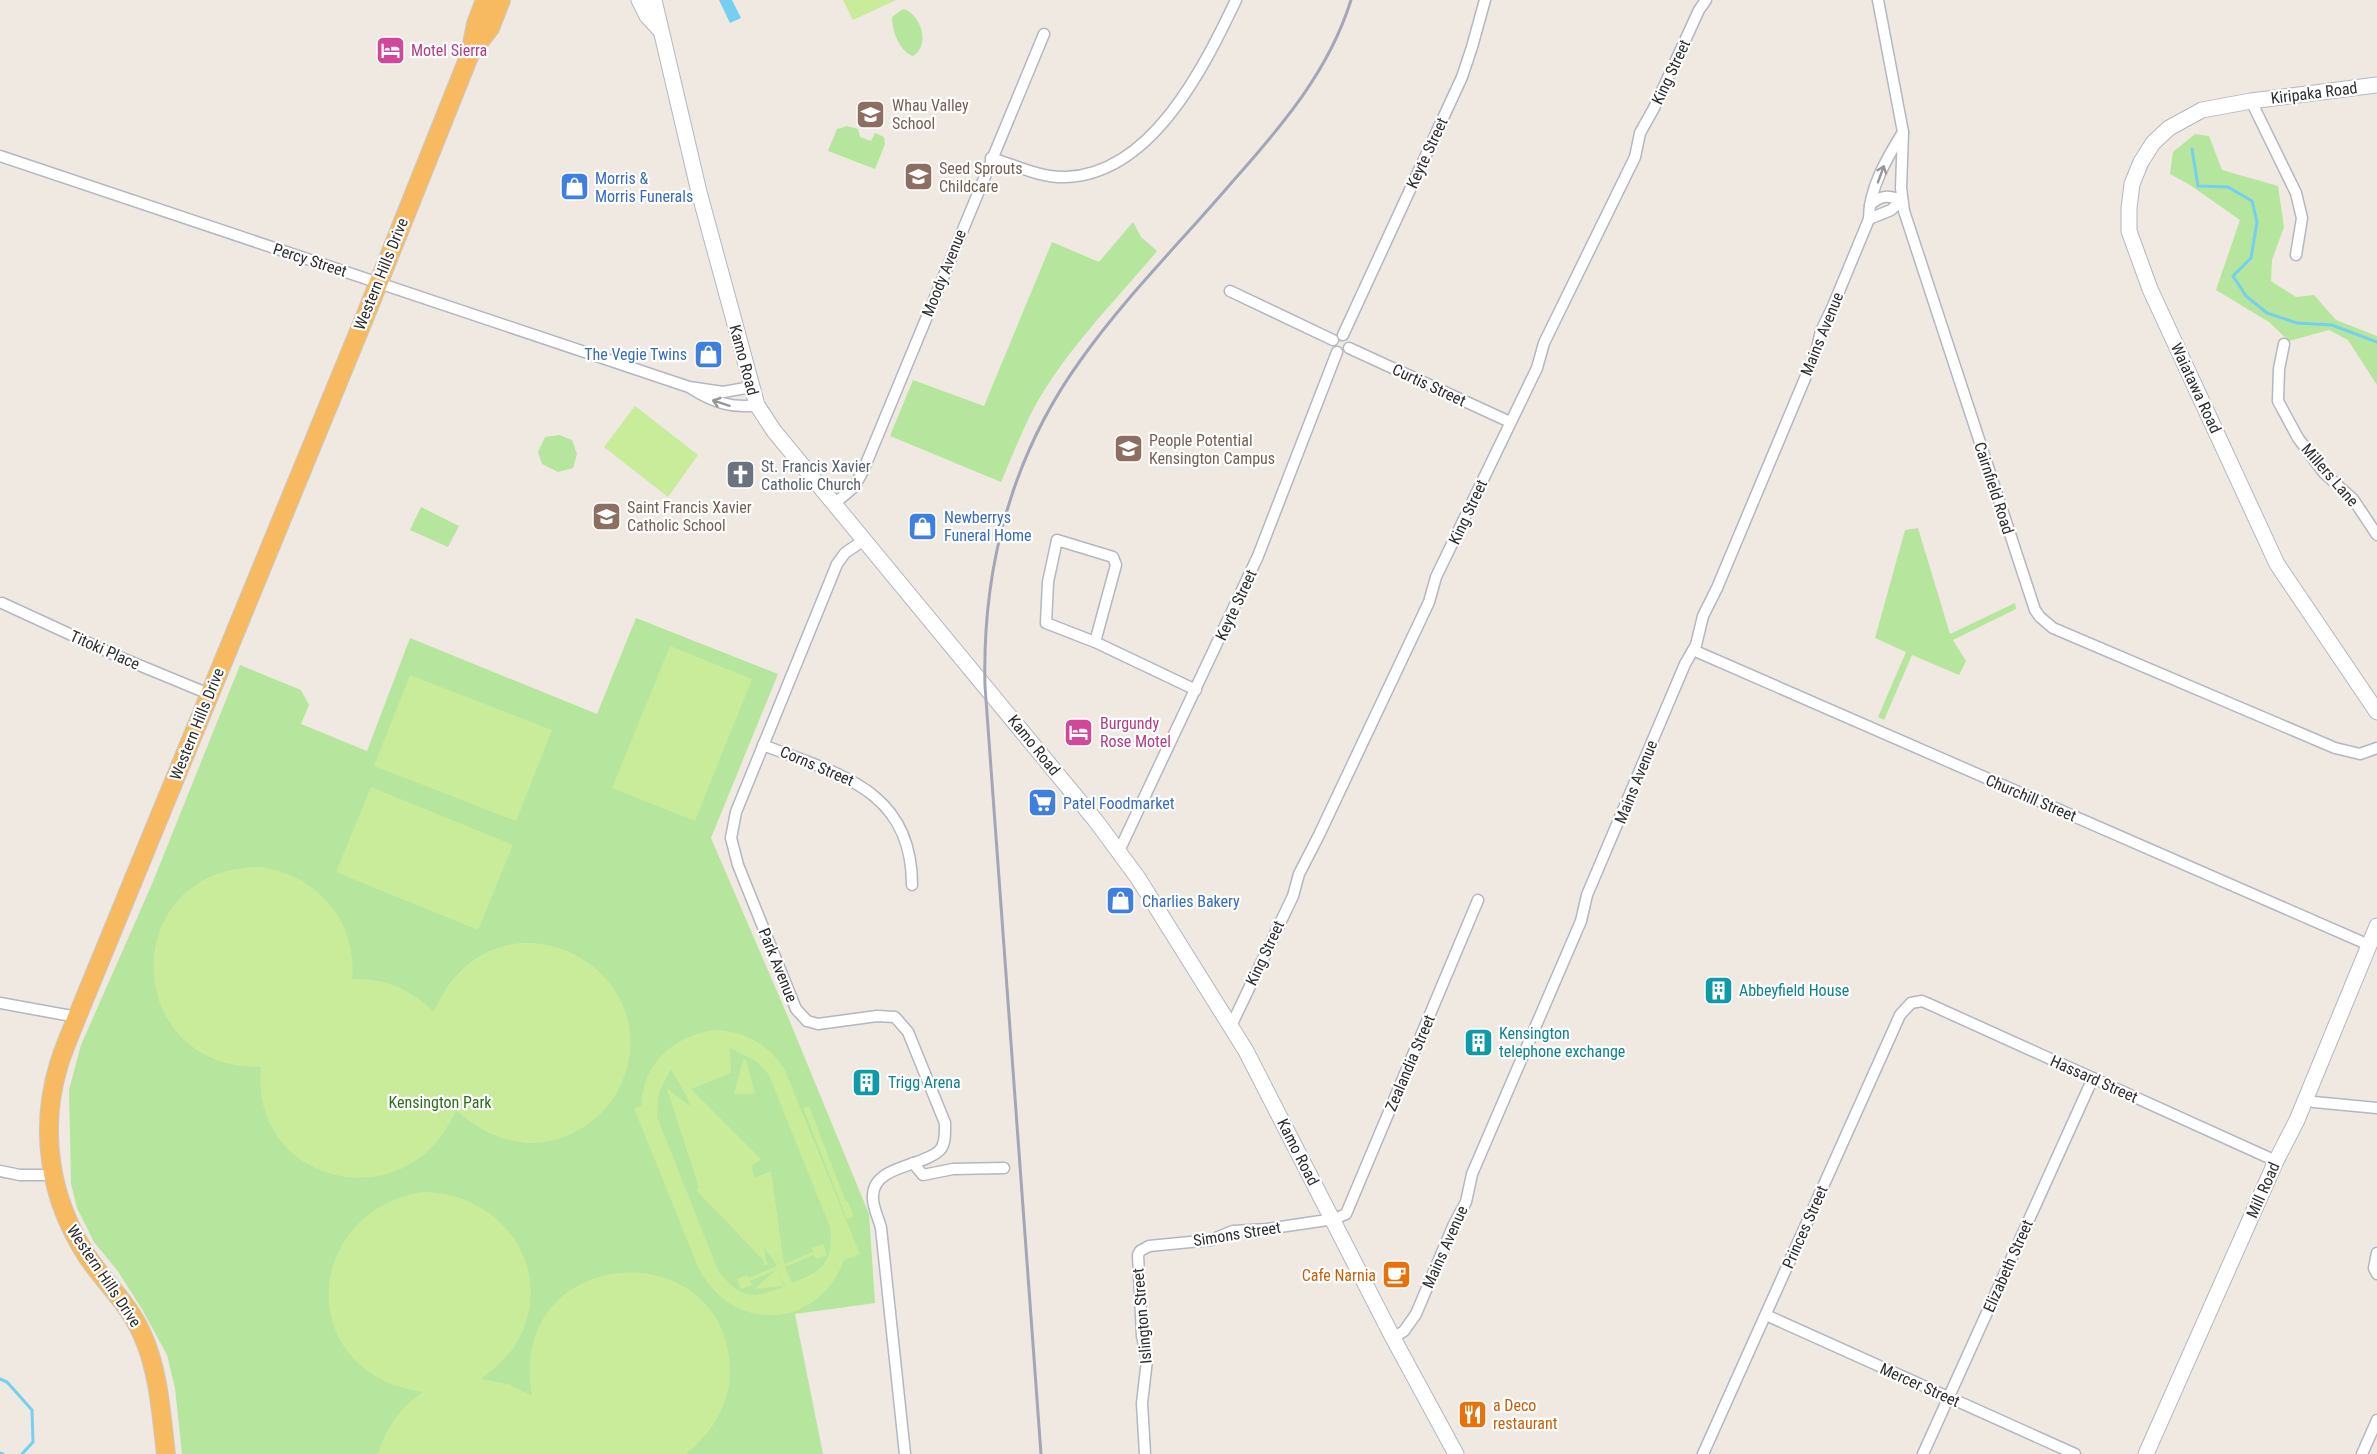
<svg xmlns="http://www.w3.org/2000/svg" width="2377" height="1454" viewBox="0 0 2377 1454" font-family="'Roboto Condensed',sans-serif">
	<style>
		.green { fill: #b6e59e }
		.pitch { fill: #c9ec9a; fill-rule: evenodd }
		.water { fill: #75cff0 }
		.lines { fill: none; stroke-linecap: round; stroke-linejoin: round }
		.stream { stroke: #75cff0; stroke-width: 3 }
		.minor-casing { stroke: #b4b7c1; stroke-width: 13 }
		.secondary-casing { stroke: #b4b7c1; stroke-width: 17 }
		.trunk-casing { stroke: #c9c9c9; stroke-width: 20 }
		.minor { stroke: #fff; stroke-width: 10 }
		.secondary { stroke: #fff; stroke-width: 15 }
		.trunk { stroke: #f8ba60; stroke-width: 18 }
		.rail { stroke: #a3a6b8; stroke-width: 3 }
		.oneway { stroke: #969696 }
		.labels { text-anchor: middle; dominant-baseline: central; stroke-width: 4.5; stroke-linejoin: round; paint-order: stroke }
		.hotel-label { font-size: 16px; fill: #b23c85; stroke: #fff; text-anchor: start }
		.street-label { font-size: 16px; fill: #2e2e2e; stroke: #fff }
		.education-label { font-size: 16px; fill: #785e54; stroke: #fff; text-anchor: start }
		.shop-label { font-size: 16px; fill: #366cbe; stroke: #fff; text-anchor: start }
		.worship-label { font-size: 16px; fill: #5b616d; stroke: #fff; text-anchor: start }
		.culture-label { font-size: 16px; fill: #0d838f; stroke: #fff; text-anchor: start }
		.park-label { font-size: 16px; fill: #2c6e1b; stroke: #fff }
		.food-label { font-size: 16px; fill: #c56008; stroke: #fff; text-anchor: end }
	</style>
	<rect width="100%" height="100%" fill="#efe9e1"/>
	<g class="green">
		<path d="M903,9C921,14 931,45 913,56C899,51 892,31 892,17Z"/>
		<path d="M847,126L858,129L860,137L871,141L875,133L884,137L885,144L875,169L828,151L837,129Z"/>
		<path d="M2195,134L2209,136L2222,170L2278,186L2284,227L2272,260L2271,281L2296,297L2314,295L2336,320L2377,336V385L2348,340L2329,330L2289,341L2269,322L2216,290L2240,220L2190,185L2170,174L2173,152Z"/>
		<path d="M1133,222L1141,237L1157,251C1115,301 1067,349 1035,406C1022,430 1012,457 1001,482L890,436L913,380L984,406L1052,242L1099,262Z"/>
		<path d="M559,435L572,440L577,454L573,468L558,472L542,464L538,452L545,437Z"/>
		<path d="M421,507L459,526L448,547L410,530Z"/>
		<path d="M1918,528L1950,634L2015,603L2016,609L1953,640L1966,661L1959,675L1912,655L1884,720L1878,717L1906,652L1875,638L1905,530Z"/>
		<path d="M636,618L778,674L711,838L788,1017L869,1214L875,1303L795,1314L823,1454H182L175,1388L167,1355L142,1309L117,1270L94,1242L77,1208L71,1184L69,1090L81,1045L152,884L240,665L301,690L309,705L301,724L367,751L410,638L597,714Z"/>
	</g>
	<g class="pitch">
		<path d="M843,0H896L853,20Z"/>
		<path d="M635,406L698,455L668,497L604,447Z"/>
		<path d="M670,646L752,679L695,821L612,788Z"/>
		<path d="M410,675L552,730L516,821L374,766Z"/>
		<path d="M371,787L513,845L478,930L336,872Z"/>
		<path d="M260,867C316,875 358,920 352,979C385,978 411,989 434,1012C440,999 446,987 455,977C529,893 666,979 622,1082C611,1108 590,1127 564,1137C524,1152 485,1137 456,1110C408,1223 249,1185 261,1067C119,1069 117,867 260,867Z"/>
		<path d="M715,1030C744,1031 768,1044 784,1068L860,1254L844,1260C818,1331 731,1334 698,1267L634,1108L641,1106C643,1063 673,1036 715,1030ZM730,1048L756,1061L769,1075L830,1227C834,1262 823,1271 792,1283L785,1267L814,1255L816,1259L827,1255L823,1244L812,1248L813,1252L784,1264L771,1171L754,1178L752,1166L761,1159L691,1089L731,1073ZM671,1069L686,1095L690,1106L671,1092L670,1089H667L699,1188L696,1190L764,1261V1265H767L768,1263L766,1261L764,1247L777,1266L749,1278L747,1275L737,1279L741,1289L752,1285L750,1281L776,1270L754,1289L784,1286L778,1269L785,1286C753,1299 740,1300 718,1270L657,1117L659,1092Z"/>
		<path d="M746,1059L755,1094H734L743,1060Z"/>
		<path d="M809,1106L846,1202H848L854,1216L847,1219L803,1108Z"/>
		<path d="M424,1192C505,1193 560,1275 514,1347C505,1360 493,1370 481,1379L508,1384L532,1396C505,1241 731,1230 730,1373C729,1406 711,1434 686,1454H378C385,1428 401,1407 423,1392C410,1390 397,1387 384,1381C292,1334 321,1206 424,1192Z"/>
	</g>
	<path class="water" d="M719,0H732L741,18L730,23Z"/>
	<g class="lines">
		<g class="stream">
			<path d="M2192,149L2198,186L2228,187L2252,201L2257,222L2251,258L2233,276L2246,296L2267,313L2297,323L2332,325L2377,342"/>
			<path d="M0,1379L7,1382L32,1410L33,1442L22,1454"/>
			<path d="M0,1453L3,1454"/>
		</g>
		<defs>
			<g id="minor">
				<path d="M1878,0L1903,132L1901,188L1904,211L2035,610L2040,617L2053,628L2335,748L2360,754L2377,748"/>
				<path d="M2251,101L2296,193L2302,218L2296,255"/>
				<path d="M0,156L689,387L723,392L751,387"/>
				<path d="M991,158C1015,165 1040,178 1066,177C1152,174 1204,67 1236,0"/>
				<path d="M1869,219L1891,210L1902,200C1888,195 1881,195 1870,205"/>
				<path d="M1230,291L1333,340"/>
				<path d="M1343,335L1462,77L1472,47L1485,0"/>
				<path d="M2284,344L2279,369L2278,401L2298,438L2324,473L2353,499L2377,535"/>
				<path d="M1349,348L1510,422"/>
				<path d="M692,389C713,402 733,409 757,405"/>
				<path d="M834,504L854,487L863,471L1044,34"/>
				<path d="M864,540L845,553L837,564L736,812L731,838L738,865L796,1009L807,1021L818,1024L877,1016L895,1017L908,1032L945,1123C945,1132 946,1143 940,1150C923,1167 873,1165 873,1196C872,1206 879,1219 881,1228L905,1454"/>
				<path d="M2,603L117,656L209,694"/>
				<path d="M1095,642L1116,565L1113,557L1057,540L1048,582L1046,623L1095,642L1196,690"/>
				<path d="M1693,650L2369,945"/>
				<path d="M763,745C837,774 912,788 912,885"/>
				<path d="M1119,851L1258,556L1337,352"/>
				<path d="M0,1003L77,1017"/>
				<path d="M1231,1026L1293,896L1299,874L1319,835L1429,602L1436,577L1537,368L1544,343L1635,157L1640,133L1654,108L1699,10L1706,0"/>
				<path d="M2305,1099L2314,1102L2377,1108"/>
				<path d="M913,1163L923,1175L953,1169L1004,1168"/>
				<path d="M0,1171L20,1175H52"/>
				<path d="M2377,1253L2374,1268L2377,1274"/>
				<path d="M1766,1315L2075,1454"/>
				<path d="M1393,1338L1404,1331L1416,1314L1454,1224L1466,1202L1472,1174L1581,921L1587,895L1685,664L1696,645L1703,616L1717,588L1816,352L1821,331L1833,306L1869,219C1869,188 1887,158 1903,132"/>
				<path d="M1145,1454L1142,1403L1147,1360L1142,1336L1138,1255L1140,1251L1149,1246L1211,1240L1233,1231L1267,1229L1334,1219L1346,1214L1478,900"/>
				<path d="M1703,1454L1900,1015L1911,1003L1922,1001L1929,1004L2276,1161"/>
				<path d="M1923,1454L2093,1078"/>
				<path d="M2362,1454L2377,1420"/>
			</g>
			<g id="secondary">
				<path d="M639,0L647,16L660,30"/>
				<path d="M654,0L699,192L757,405L774,431L1096,821L1138,878L1246,1051L1393,1338L1456,1454"/>
				<path d="M2377,85L2251,101L2202,110L2169,128L2153,143L2141,162L2132,184L2129,208V231L2150,289L2277,564L2377,712"/>
				<path d="M2146,1454L2276,1161L2297,1120L2377,926"/>
			</g>
			<g id="trunk">
				<path d="M471,49L476,24L485,0"/>
				<path d="M166,1454C161,1414 159,1371 142,1334C129,1304 104,1282 87,1256C49,1198 39,1129 59,1064C64,1048 71,1032 77,1017L364,319L470,54L490,28L501,0"/>
			</g>
		</defs>
		<use href="#minor" class="minor-casing"/>
		<use href="#secondary" class="secondary-casing"/>
		<use href="#trunk" class="trunk-casing"/>
		<use href="#minor" class="minor"/>
		<use href="#secondary" class="secondary"/>
		<use href="#trunk" class="trunk"/>
		<path class="rail" d="M1041,1454L985,686C982,569 1011,457 1080,361C1125,297 1182,241 1233,181C1281,127 1329,71 1351,0"/>
	</g>
	<defs><path id="oneway-shaft" d="M-6 0H5M1.5-3L5.5 0L1.5 3" fill="none" stroke-width="1.6" stroke-linecap="round" stroke-linejoin="round" transform="scale(1.5)"/></defs>
	<g class="oneway">
		<use href="#oneway-shaft" transform="translate(1881 174) rotate(-70)"/>
		<use href="#oneway-shaft" transform="translate(721 403) rotate(-162)"/>
	</g>
	<defs>
		<symbol id="hotel-square" viewBox="-11 -11 22 22"><rect x="-9" y="-9" width="18" height="18" rx="4" fill="#d1479c" stroke="#fff"/><path d="M-6-4.5h1.5V1H6V5H4.5V3h-9V5H-6ZM-4 0a1.8 1.8 0 1 1 3.6 0ZM.5 0V-2.5h3Q6-2.5 6 0Z" fill="#fff"/></symbol>
		<symbol id="school-square" viewBox="-11 -11 22 22"><rect x="-9" y="-9" width="18" height="18" rx="4" fill="#8d6e63" stroke="#fff"/><path d="M0-5L7-2L0 1L-7-2ZM-4 1L0 2.5L4 1V4Q0 6-4 4Z" fill="#fff"/></symbol>
		<symbol id="shop-square" viewBox="-11 -11 22 22"><rect x="-9" y="-9" width="18" height="18" rx="4" fill="#3f7fe0" stroke="#fff"/><path d="M-5-2.5h2.3a2.7 3.5 0 0 1 5.4 0H5L5.5 6h-11ZM-1.5-2.5h3a1.5 2.3 0 0 0-3 0Z" fill="#fff"/></symbol>
		<symbol id="university-square" viewBox="-11 -11 22 22"><rect x="-9" y="-9" width="18" height="18" rx="4" fill="#8d6e63" stroke="#fff"/><path d="M0-5L7-2L0 1L-7-2ZM-4 1L0 2.5L4 1V4Q0 6-4 4Z" fill="#fff"/></symbol>
		<symbol id="church-square" viewBox="-11 -11 22 22"><rect x="-9" y="-9" width="18" height="18" rx="4" fill="#6b7280" stroke="#fff"/><path d="M-1.2-6h2.4v3.5h3.3v2.4h-3.3V6h-2.4V-.1h-3.3v-2.4h3.3Z" fill="#fff"/></symbol>
		<symbol id="supermarket-square" viewBox="-11 -11 22 22"><rect x="-9" y="-9" width="18" height="18" rx="4" fill="#3f7fe0" stroke="#fff"/><path d="M-6-5.5h2.5l.6 2H6L4.5 2H-2.5L-4.4-4H-6ZM-1.5 3.2a1.3 1.3 0 1 0 .1 0ZM3 3.2a1.3 1.3 0 1 0 .1 0Z" fill="#fff"/></symbol>
		<symbol id="building-square" viewBox="-11 -11 22 22"><rect x="-9" y="-9" width="18" height="18" rx="4" fill="#0f9aa8" stroke="#fff"/><path d="M-4-6H4V6H1V3H-1V6H-4ZM-2.5-4.3h1.7v1.8h-1.7ZM.8-4.3h1.7v1.8H.8ZM-2.5-1h1.7V.8h-1.7ZM.8-1h1.7V.8H.8Z" fill="#fff"/></symbol>
		<symbol id="cafe-square" viewBox="-11 -11 22 22"><rect x="-9" y="-9" width="18" height="18" rx="4" fill="#e8710a" stroke="#fff"/><path d="M-5.5-4.5H6V0H3Q3 3.5 0 3.5H-2.5Q-5.5 3.5-5.5 0ZM3-3.2v2h1.7v-2ZM-6 4.5H4V6H-6Z" fill="#fff"/></symbol>
		<symbol id="restaurant-square" viewBox="-11 -11 22 22"><rect x="-9" y="-9" width="18" height="18" rx="4" fill="#e8710a" stroke="#fff"/><path d="M-5-6h1v4h1v-4h1v4h1v-4h1v5L-1.5 .5V6h-2V.5L-5-1ZM5-6V6H3V1.5H1.5Q1.5-4 5-6Z" fill="#fff"/></symbol>
	</defs>
	<g fill-rule="evenodd">
		<use href="#hotel-square" x="374" y="34" width="33" height="33"/>
		<use href="#school-square" x="854" y="98" width="33" height="33"/>
		<use href="#school-square" x="902" y="160" width="33" height="33"/>
		<use href="#shop-square" x="558" y="170" width="33" height="33"/>
		<use href="#shop-square" x="692" y="338" width="33" height="33"/>
		<use href="#university-square" x="1112" y="432" width="33" height="33"/>
		<use href="#church-square" x="724" y="458" width="33" height="33"/>
		<use href="#school-square" x="590" y="500" width="33" height="33"/>
		<use href="#shop-square" x="906" y="510" width="33" height="33"/>
		<use href="#hotel-square" x="1062" y="716" width="33" height="33"/>
		<use href="#supermarket-square" x="1026" y="786" width="33" height="33"/>
		<use href="#shop-square" x="1104" y="884" width="33" height="33"/>
		<use href="#building-square" x="1702" y="974" width="33" height="33"/>
		<use href="#building-square" x="1462" y="1026" width="33" height="33"/>
		<use href="#building-square" x="850" y="1066" width="33" height="33"/>
		<use href="#cafe-square" x="1380" y="1258" width="33" height="33"/>
		<use href="#restaurant-square" x="1456" y="1398" width="33" height="33"/>
	</g>
	<g class="labels">
		<g class="hotel-label">
			<text x="411" y="50">Motel Sierra</text>
			<text x="1100" y="723">Burgundy<tspan x="1100" dy="18">Rose Motel</tspan></text>
		</g>
		<g class="street-label">
			<text transform="translate(1671 72) rotate(-65)">King Street</text>
			<text transform="translate(2314 93) rotate(-7)">Kiripaka Road</text>
			<text transform="translate(1427 153) rotate(-65)">Keyte Street</text>
			<text transform="translate(310 260) rotate(18)">Percy Street</text>
			<text transform="translate(944 273) rotate(-68)">Moody Avenue</text>
			<text transform="translate(381 274) rotate(-68)">Western Hills Drive</text>
			<text transform="translate(1822 334) rotate(-68)">Mains Avenue</text>
			<text transform="translate(744 360) rotate(75)">Kamo Road</text>
			<text transform="translate(1429 385) rotate(25)">Curtis Street</text>
			<text transform="translate(2196 388) rotate(65)">Waiatawa Road</text>
			<text transform="translate(2330 475) rotate(49)">Millers Lane</text>
			<text transform="translate(1994 488) rotate(72)">Cairnfield Road</text>
			<text transform="translate(1468 512) rotate(-65)">King Street</text>
			<text transform="translate(1236 605) rotate(-65)">Keyte Street</text>
			<text transform="translate(105 650) rotate(24)">Titoki Place</text>
			<text transform="translate(197 724) rotate(-68)">Western Hills Drive</text>
			<text transform="translate(1034 745) rotate(51)">Kamo Road</text>
			<text transform="translate(817 766) rotate(23)">Corns Street</text>
			<text transform="translate(1636 782) rotate(-68)">Mains Avenue</text>
			<text transform="translate(2031 798) rotate(23)">Churchill Street</text>
			<text transform="translate(1265 953) rotate(-65)">King Street</text>
			<text transform="translate(778 965) rotate(68)">Park Avenue</text>
			<text transform="translate(1410 1063) rotate(-67)">Zealandia Street</text>
			<text transform="translate(2094 1079) rotate(24)">Hassard Street</text>
			<text transform="translate(1298 1152) rotate(63)">Kamo Road</text>
			<text transform="translate(2263 1190) rotate(-66)">Mill Road</text>
			<text transform="translate(1805 1227) rotate(-66)">Princes Street</text>
			<text transform="translate(1237 1234) rotate(-9)">Simons Street</text>
			<text transform="translate(1445 1247) rotate(-66)">Mains Avenue</text>
			<text transform="translate(2008 1266) rotate(-66)">Elizabeth Street</text>
			<text transform="translate(104 1276) rotate(56)">Western Hills Drive</text>
			<text transform="translate(1142 1316) rotate(-95)">Islington Street</text>
			<text transform="translate(1920 1385) rotate(24)">Mercer Street</text>
		</g>
		<g class="education-label">
			<text x="892" y="105">Whau Valley<tspan x="892" dy="18">School</tspan></text>
			<text x="939" y="168">Seed Sprouts<tspan x="939" dy="18">Childcare</tspan></text>
			<text x="1149" y="440">People Potential<tspan x="1149" dy="18">Kensington Campus</tspan></text>
			<text x="627" y="507">Saint Francis Xavier<tspan x="627" dy="18">Catholic School</tspan></text>
		</g>
		<g class="shop-label">
			<text x="595" y="178">Morris &amp;<tspan x="595" dy="18">Morris Funerals</tspan></text>
			<text x="687" y="354" text-anchor="end">The Vegie Twins</text>
			<text x="944" y="517">Newberrys<tspan x="944" dy="18">Funeral Home</tspan></text>
			<text x="1063" y="803">Patel Foodmarket</text>
			<text x="1142" y="901">Charlies Bakery</text>
		</g>
		<g class="worship-label">
			<text x="761" y="466">St. Francis Xavier<tspan x="761" dy="18">Catholic Church</tspan></text>
		</g>
		<g class="culture-label">
			<text x="1739" y="990">Abbeyfield House</text>
			<text x="1499" y="1033">Kensington<tspan x="1499" dy="18">telephone exchange</tspan></text>
			<text x="888" y="1082">Trigg Arena</text>
		</g>
		<g class="park-label">
			<text x="440" y="1102">Kensington Park</text>
		</g>
		<g class="food-label">
			<text x="1376" y="1275">Cafe Narnia</text>
			<text x="1493" y="1405" text-anchor="start">a Deco<tspan x="1493" dy="18">restaurant</tspan></text>
		</g>
	</g>
</svg>
